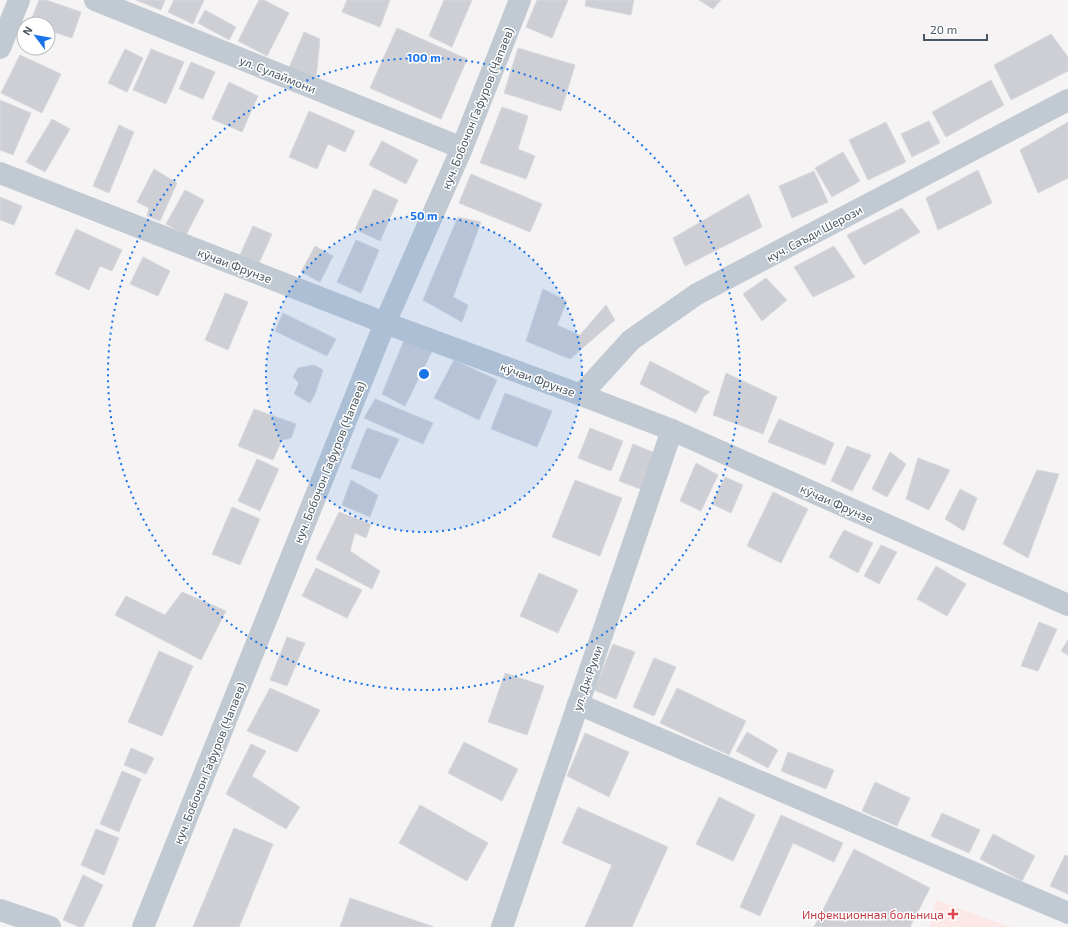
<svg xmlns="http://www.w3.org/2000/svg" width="1068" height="927" viewBox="0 0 1068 927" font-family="'Exo 2',sans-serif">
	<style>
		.medical { fill: #fce8e6 }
		.building { fill: #cdcfd5; stroke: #d7d9de }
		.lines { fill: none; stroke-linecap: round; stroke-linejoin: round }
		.minor { stroke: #c1cad2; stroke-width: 22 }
		.ring { fill: none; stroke: #1a73e8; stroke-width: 2; stroke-dasharray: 2 4 }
		.health-dot { fill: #e0444e; stroke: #fff; stroke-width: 1.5 }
		.labels { text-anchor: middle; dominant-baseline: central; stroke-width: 3; stroke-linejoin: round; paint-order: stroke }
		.street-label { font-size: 12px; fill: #4a5661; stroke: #fff }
		.health-label { font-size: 12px; fill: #be3a42; stroke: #fff; text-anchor: end }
		.centre { fill: #1a73e8; stroke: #fff; stroke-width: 2 }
		.ring-label { font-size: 12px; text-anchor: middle; font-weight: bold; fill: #1a73e8; stroke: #fff; stroke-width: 3; stroke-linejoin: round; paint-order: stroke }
	</style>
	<rect width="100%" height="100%" fill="#f5f3f3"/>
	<path class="medical" d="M936,900L1010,927H930Z"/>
	<g class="building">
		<path d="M39,0H46L81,12L72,38L48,30V24L30,23Z"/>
		<path d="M136,0H165L161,10Z"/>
		<path d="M174,0H204L193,24L168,12Z"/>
		<path d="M259,0H264L289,13L267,56L238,41Z"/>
		<path d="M347,0H390L380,27L342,12Z"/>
		<path d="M444,0H472L452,47L429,36Z"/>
		<path d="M537,0H568L552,38L526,27Z"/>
		<path d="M586,0H634L631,15L585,6Z"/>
		<path d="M699,0H721L713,9Z"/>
		<path d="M205,10L236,27L229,40L198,23Z"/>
		<path d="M397,28L467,59L441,119L370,88Z"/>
		<path d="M304,32L320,39L316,79L289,68Z"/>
		<path d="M1051,34L1068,57V71L1011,100L994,65Z"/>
		<path d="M518,48L575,65L561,111L504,93Z"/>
		<path d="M125,49L143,58L127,92L108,83Z"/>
		<path d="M151,49L184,62L166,104L133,90Z"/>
		<path d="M20,55L61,74L42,113L1,93Z"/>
		<path d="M191,62L215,72L203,99L179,89Z"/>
		<path d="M991,80L1004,105L946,137L932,112Z"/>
		<path d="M229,82L258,96L242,132L212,119Z"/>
		<path d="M0,100L31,113L13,155L0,150Z"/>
		<path d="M502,107L528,116L518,149L535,156L526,179L480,163Z"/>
		<path d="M309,111L355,131L345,152L328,144L317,169L289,157Z"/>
		<path d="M52,119L70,129L45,172L26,162Z"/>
		<path d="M929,121L940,143L912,157L901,134Z"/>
		<path d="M886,122L906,162L868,180L849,140Z"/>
		<path d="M1068,122V178L1038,193L1020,150Z"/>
		<path d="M119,125L134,132L109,193L93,186Z"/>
		<path d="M382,141L418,160L406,184L369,165Z"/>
		<path d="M843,152L860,181L832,197L815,168Z"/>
		<path d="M154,169L177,183L160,221L147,216L149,208L137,202Z"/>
		<path d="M978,170L992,203L938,230L926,198Z"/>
		<path d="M814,171L828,202L792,218L779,186Z"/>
		<path d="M471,174L542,204L530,232L459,203Z"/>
		<path d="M374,189L398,200L380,241L355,229Z"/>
		<path d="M185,190L204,200L186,235L166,224Z"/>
		<path d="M749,194L762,227L685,266L673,238Z"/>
		<path d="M0,197L22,206L14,225L0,220Z"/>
		<path d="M902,208L920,232L864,265L847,235Z"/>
		<path d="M458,217L481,222L453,297L468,305L462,322L423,300Z"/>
		<path d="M253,226L272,234L259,263L240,255Z"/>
		<path d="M76,229L122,250L112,271L100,266L89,290L55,274Z"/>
		<path d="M356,240L379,250L361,293L337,282Z"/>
		<path d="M315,246L333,256L320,282L301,272Z"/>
		<path d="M834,246L855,277L813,297L794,267Z"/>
		<path d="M143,257L170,271L158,296L130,284Z"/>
		<path d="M766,278L787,300L762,321L743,294Z"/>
		<path d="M543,289L567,301L557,325L580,335L606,305L615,320L570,359L526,341Z"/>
		<path d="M225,293L248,302L228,350L205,340Z"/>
		<path d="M283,313L336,339L327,356L275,331Z"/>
		<path d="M407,333L433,349L405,406L382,394Z"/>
		<path d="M454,360L497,380L479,420L434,398Z"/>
		<path d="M650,361L710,392L704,396L696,413L640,384Z"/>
		<path d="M314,365L323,370L315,394L310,403L294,394L299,383L293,377L298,368Z"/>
		<path d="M726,373L777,397L763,434L713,415Z"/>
		<path d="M505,393L552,411L537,447L491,429Z"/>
		<path d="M375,399L433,423L423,444L364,418Z"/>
		<path d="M254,409L296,424L291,438L282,440L273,460L238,446Z"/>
		<path d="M779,419L834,443L825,465L768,442Z"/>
		<path d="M367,428L399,439L380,479L351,468Z"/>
		<path d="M590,428L623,441L611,471L578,458Z"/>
		<path d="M633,444L657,454L643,490L619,481Z"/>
		<path d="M847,446L871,455L852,491L831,481Z"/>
		<path d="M890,452L906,464L887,497L872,489Z"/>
		<path d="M918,458L950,470L929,510L906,499Z"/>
		<path d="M257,459L279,469L260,511L238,501Z"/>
		<path d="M696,463L718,475L701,511L680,501Z"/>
		<path d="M1037,470L1059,474L1028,558L1003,544Z"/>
		<path d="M725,477L743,485L731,513L712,504Z"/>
		<path d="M351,480L378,495L370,517L342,505Z"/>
		<path d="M575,480L622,498L600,556L552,537Z"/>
		<path d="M960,489L977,498L964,531L945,519Z"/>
		<path d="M773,492L808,509L781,563L747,546Z"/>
		<path d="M232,507L260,519L240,565L212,554Z"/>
		<path d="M339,512L371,524L366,538L355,533L350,551L380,571L372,589L316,559Z"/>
		<path d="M844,530L873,543L858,573L829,557Z"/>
		<path d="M881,545L897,552L879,584L864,576Z"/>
		<path d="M936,566L966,584L947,616L917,599Z"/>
		<path d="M316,568L362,590L347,618L302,596Z"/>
		<path d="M539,573L578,590L558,633L520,616Z"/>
		<path d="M182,592L226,611L201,660L115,615L126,596L165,615Z"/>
		<path d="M1039,622L1057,629L1038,671L1021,666Z"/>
		<path d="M287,637L305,643L287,686L270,680Z"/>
		<path d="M1068,640V655L1061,651Z"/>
		<path d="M613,644L635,652L616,699L594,690Z"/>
		<path d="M159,651L193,666L162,736L128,722Z"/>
		<path d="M654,658L676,667L654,716L633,707Z"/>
		<path d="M505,673L544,686L527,735L488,722Z"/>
		<path d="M270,688L320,710L297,752L247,731Z"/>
		<path d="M677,688L746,721L729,755L660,723Z"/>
		<path d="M747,732L778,750L768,768L736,751Z"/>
		<path d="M585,733L629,752L609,797L567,776Z"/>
		<path d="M464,742L518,769L502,801L448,773Z"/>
		<path d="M251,744L266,751L252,776L300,807L286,829L226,794Z"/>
		<path d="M131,748L154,758L146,774L124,765Z"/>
		<path d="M788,752L834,770L826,789L781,771Z"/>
		<path d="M122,771L141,779L119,832L100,824Z"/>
		<path d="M875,782L910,798L897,826L862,811Z"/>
		<path d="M719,797L755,815L733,861L696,844Z"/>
		<path d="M420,805L488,843L467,881L399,843Z"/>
		<path d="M578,807L668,847L632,927H585L612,865L562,843Z"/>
		<path d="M942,813L980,830L969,853L931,836Z"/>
		<path d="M781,815L843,843L834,862L793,843L760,916L740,907Z"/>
		<path d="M234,828L273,844L239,927H193Z"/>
		<path d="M96,829L119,838L104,875L81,865Z"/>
		<path d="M993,834L1035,856L1022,881L980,859Z"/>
		<path d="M854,849L930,888L910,927H814Z"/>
		<path d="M1065,855L1068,856V894L1050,886Z"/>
		<path d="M83,875L103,885L83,927H79L63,920Z"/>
		<path d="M350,898L434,927H340Z"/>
	</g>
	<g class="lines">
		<g class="minor">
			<path d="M95,0L462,148"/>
			<path d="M0,48L19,0"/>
			<path d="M0,173L385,323L581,395L672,430L1068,605"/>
			<path d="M581,395L631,340L697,294L1068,100"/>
			<path d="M578,704L1068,913"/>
			<path d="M0,910L50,927"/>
			<path d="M143,927L385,323L462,148L520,0"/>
			<path d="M502,927L672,430"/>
		</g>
	</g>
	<circle cx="424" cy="374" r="158" fill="#1a73e8" fill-opacity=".12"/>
	<g class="ring">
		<circle cx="424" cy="374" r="158"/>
		<circle cx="424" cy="374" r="316"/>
	</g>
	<path class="health-dot" d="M951 908h4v4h4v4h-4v4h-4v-4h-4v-4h4z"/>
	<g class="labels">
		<g class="street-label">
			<text transform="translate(278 74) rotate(22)">ул. Сулаймони</text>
			<text transform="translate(477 108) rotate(-68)">куч. Бобочон Гафуров (Чапаев)</text>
			<text transform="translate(814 233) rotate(-28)">куч. Саъди Шерози</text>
			<text transform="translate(235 265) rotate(21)">кӯчаи Фрунзе</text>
			<text transform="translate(538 379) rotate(20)">кӯчаи Фрунзе</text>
			<text transform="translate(329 462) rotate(-68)">куч. Бобочон Гафуров (Чапаев)</text>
			<text transform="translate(837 503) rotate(24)">кӯчаи Фрунзе</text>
			<text transform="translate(587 678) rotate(-71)">ул. Дж Руми</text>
			<text transform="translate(209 763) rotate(-68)">куч. Бобочон Гафуров (Чапаев)</text>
		</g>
		<g class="health-label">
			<text x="944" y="914">Инфекционная больница</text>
		</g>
	</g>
	<circle cx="424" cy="374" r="6" class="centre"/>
	<g class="ring-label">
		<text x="424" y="62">100 m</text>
		<text x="424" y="220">50 m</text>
	</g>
	<g transform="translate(36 36) rotate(302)"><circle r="19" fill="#ffffff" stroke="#b7bbc0"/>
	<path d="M0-3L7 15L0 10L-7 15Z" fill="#1a73e8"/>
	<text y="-6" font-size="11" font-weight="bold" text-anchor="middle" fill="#4a5661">N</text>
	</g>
	<path d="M924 34v6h63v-6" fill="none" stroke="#4a5661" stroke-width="2"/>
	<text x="930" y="34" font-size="12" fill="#4a5661" stroke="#ffffff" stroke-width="3" paint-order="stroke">20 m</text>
</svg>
